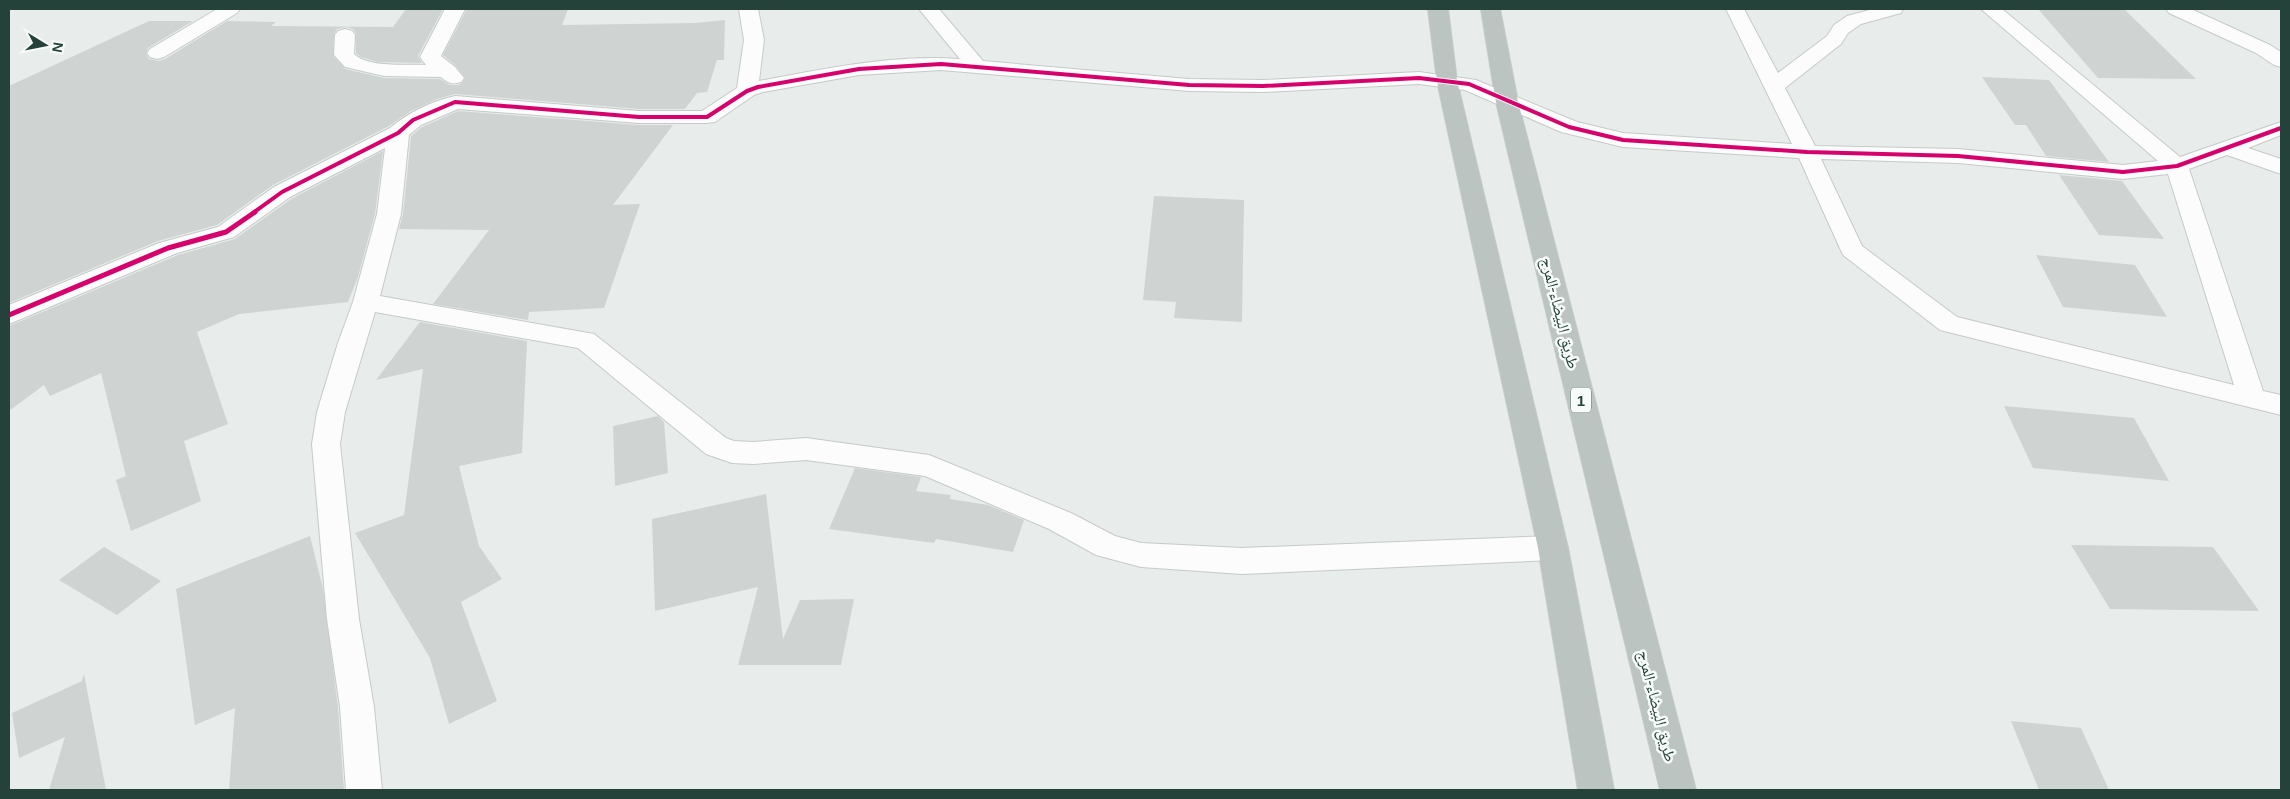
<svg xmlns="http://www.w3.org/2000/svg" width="2290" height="799" viewBox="0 0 2290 799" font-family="Arial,'Noto Naskh Arabic',sans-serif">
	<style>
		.building { fill: #cfd4d2 }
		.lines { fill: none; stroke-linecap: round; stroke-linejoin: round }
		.minor-casing { stroke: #c5cac8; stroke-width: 2 }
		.highway-casing { stroke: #c3ccc9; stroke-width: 2 }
		.minor { fill: #fcfcfc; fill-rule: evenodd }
		.highway { fill: #bcc4c2; fill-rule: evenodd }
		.cycleway-far1-casing { stroke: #f7fbf9; stroke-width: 6 }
		.cycleway-casing { stroke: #f7fbf9; stroke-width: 8 }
		.cycleway-far1 { stroke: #d6006c; stroke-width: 4 }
		.cycleway { stroke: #d6006c; stroke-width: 5 }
		.labels { text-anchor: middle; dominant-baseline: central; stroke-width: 5; stroke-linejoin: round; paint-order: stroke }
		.shield { fill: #f7fbf9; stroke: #637a73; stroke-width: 1 }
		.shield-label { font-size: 15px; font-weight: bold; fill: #24423a }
		.street-label { font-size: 16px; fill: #24423a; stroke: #f7fbf9 }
	</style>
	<rect width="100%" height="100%" fill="#e8edeb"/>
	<g class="building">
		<path d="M406,9H443L418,56L422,63L378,62L361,57L356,53V34L353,29L346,27L337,29L334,34L333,56L345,69L384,78L440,79L450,85H458L462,83L465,77L456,66L443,55L467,9H568L562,25L695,23L725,20L724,60H717L707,92L697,93L685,109H639L455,94L437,99L411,111L389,126L273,185L217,225L158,241L9,303V86L149,21H193L148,48L146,54L149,59L158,61L165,59L227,21L276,22L271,26L393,27Z"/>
		<path d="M2038,9H2124L2196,79L2098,78Z"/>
		<path d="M1982,77L2049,80L2109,162L2046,156L2026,125H2015Z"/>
		<path d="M458,111L639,125H673L613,205L640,204L604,308L529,312L528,320L433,304L489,230L399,229L403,214L411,136L422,127Z"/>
		<path d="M383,151L375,214L358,277L348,302L239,314L197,332L228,424L184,441L201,501L131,531L116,480L126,476L101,373L50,396L44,385L9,411V326L178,255L235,239L291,199Z"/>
		<path d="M2059,175L2122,181L2164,239L2099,235Z"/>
		<path d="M1154,196L1244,200L1242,322L1174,318L1176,302L1143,300Z"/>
		<path d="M2036,255L2135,265L2167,317L2063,307Z"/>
		<path d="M420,322L527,341L522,453L459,466L479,546L502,579L461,602L497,701L449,724L430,658L355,533L404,515L423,369L376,380Z"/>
		<path d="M2004,406L2134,418L2169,481L2033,468Z"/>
		<path d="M658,416L664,422L668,473L615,486L613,426Z"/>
		<path d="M855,468L921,477L916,491L951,495L950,499L988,505L1024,520L1013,552L936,539L934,543L829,529Z"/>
		<path d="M766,494L783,639L800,600L854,599L841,665H738L758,587L655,611L652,519Z"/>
		<path d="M310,536L323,589L338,707L344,790H229L235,708L195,725L176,589Z"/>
		<path d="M2071,545L2213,547L2259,611L2110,609Z"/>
		<path d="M104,547L161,581L117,615L59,580Z"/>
		<path d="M84,674L106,790H49L65,737L19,758L12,713L82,681Z"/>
		<path d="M2011,721L2081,728L2109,790H2039Z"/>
	</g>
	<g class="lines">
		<defs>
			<g id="minor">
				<path d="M217,9H240L237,13L164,57L157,59L150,57L147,53L150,49Z"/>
				<path d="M445,9H465L441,56L455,67L464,78L461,82C452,85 448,83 441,77L384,76L345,67L334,55L335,35L338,31L345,29L352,31L355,35L354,54C368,68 407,64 426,65L420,57Z"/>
				<path d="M739,9H758L764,40L759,81C825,69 893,54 960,59L919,9H939L983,61L1189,79L1263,80L1419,72L1476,80L1577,122L1623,133L1792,144L1726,9H1744L1778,73L1827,36L1834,25L1847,16L1873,9H1903L1901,13L1861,24L1848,33L1841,44L1785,88L1815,146L1958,149L2123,165L2158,161L1981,9H2002L2180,157L2281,122V135L2248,148L2281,159V174L2227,155L2189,169L2263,391L2281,395V415L1940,330L1843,255L1799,158L1623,147L1561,132L1465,90L1419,84L1263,92L1189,91L941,70L859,75L763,92L754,95L715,122L707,123H639L458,109L421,125L409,135L401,214L380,296L594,334L726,438L734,441L753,442L806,438L929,455L1071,513L1115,536L1141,543L1242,548L1553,536L1564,539L1568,548L1564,557L1553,560L1242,574L1141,567L1096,555L1049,529L925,476L806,460L753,464L732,463L706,454L578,348L375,312L345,412L340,444L359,619L374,707L382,790H346L340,707L327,619L312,444L317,412L338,343L353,302L377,214L385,148L290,197L234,237L177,253L9,324V305L159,243L218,227L274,187L390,128C408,113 432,101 455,96L639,111H702L737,88L744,40ZM1821,159L1958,163L2123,179L2168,174L2234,385L1957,317L1862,246Z"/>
				<path d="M2166,9H2191L2270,45L2281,52V67L2274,65L2256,53L2169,13Z"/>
			</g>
			<g id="highway">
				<path d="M1428,9H1448L1457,81L1568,548L1614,790H1578L1538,548L1437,81Z"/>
				<path d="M1481,9H1500L1518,102L1696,790H1660L1496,102Z"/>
			</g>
		</defs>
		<use href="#minor" class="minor-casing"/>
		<use href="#highway" class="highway-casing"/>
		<use href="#minor" class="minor"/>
		<use href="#highway" class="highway"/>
		<defs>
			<path id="cycleway-far1" d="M253,213L282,192L398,133L413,120L455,102L639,117H707L747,91L758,87L859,69L941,64L1189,85L1263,86L1419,78L1469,84L1569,127L1623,140L1807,152L1958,156L2123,172L2177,166L2281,128"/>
			<path id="cycleway" d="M9,315L168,248L226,232L255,212"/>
		</defs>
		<use href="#cycleway-far1" class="cycleway-far1-casing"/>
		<use href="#cycleway" class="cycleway-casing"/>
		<use href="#cycleway-far1" class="cycleway-far1"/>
		<use href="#cycleway" class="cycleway"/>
	</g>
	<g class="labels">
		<rect class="shield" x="1571" y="387.5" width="20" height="25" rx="4"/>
		<g class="shield-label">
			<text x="1581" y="400">1</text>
		</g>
		<g class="street-label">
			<text transform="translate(1560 313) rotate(76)">طريق البيضاء-المرج</text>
			<text transform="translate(1657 706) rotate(76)">طريق البيضاء-المرج</text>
		</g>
	</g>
	<rect width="2290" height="799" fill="none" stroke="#24423a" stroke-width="20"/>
	<g transform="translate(45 45) rotate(100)" stroke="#f7fbf9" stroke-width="4" paint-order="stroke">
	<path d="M0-4L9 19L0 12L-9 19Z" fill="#24423a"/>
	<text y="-8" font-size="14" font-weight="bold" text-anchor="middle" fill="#24423a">N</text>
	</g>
</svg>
